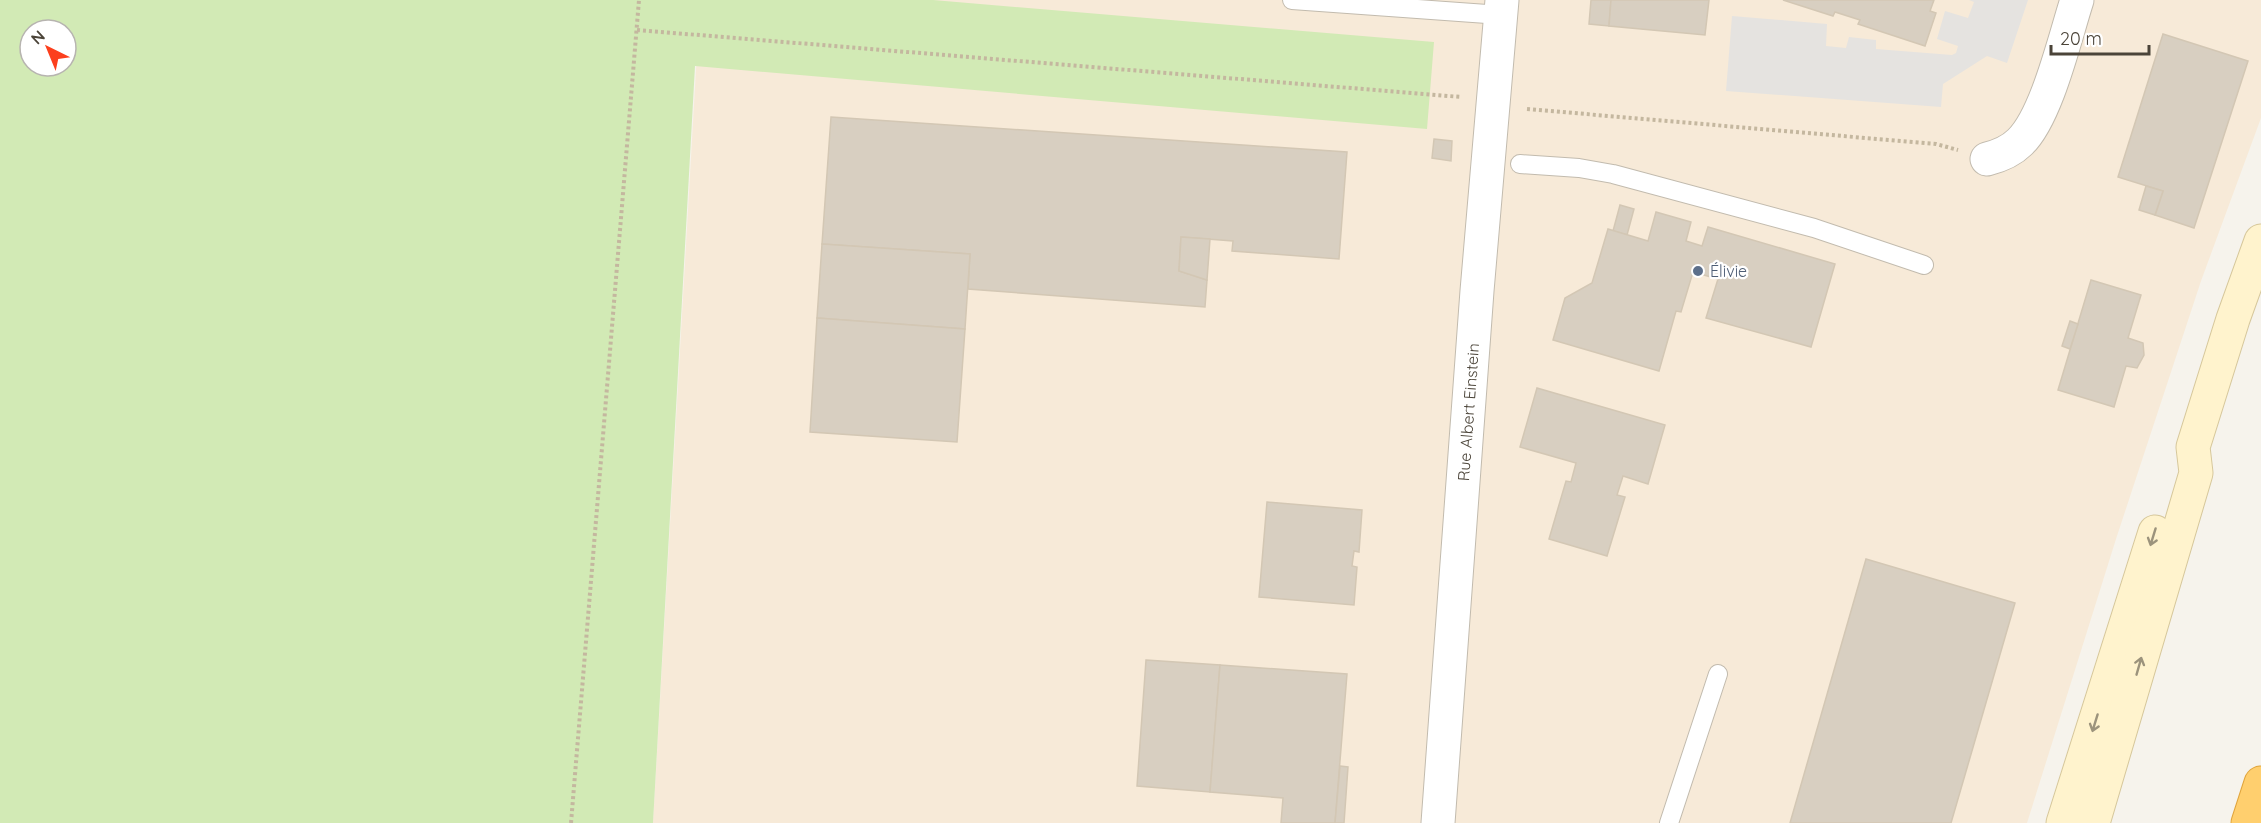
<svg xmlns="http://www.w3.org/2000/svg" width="2261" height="823" viewBox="0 0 2261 823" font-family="Quicksand,sans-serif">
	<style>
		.commercial { fill: #f7ead8 }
		.green { fill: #d2eab5; fill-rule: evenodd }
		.parking { fill: #e5e3e0 }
		.building { fill: #d8cfc1; stroke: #d3c7b4; stroke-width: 1.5 }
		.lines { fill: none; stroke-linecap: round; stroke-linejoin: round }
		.lane-casing { stroke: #c2bbae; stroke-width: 20 }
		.street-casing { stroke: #c2bbae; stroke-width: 35 }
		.secondary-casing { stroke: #d6c79b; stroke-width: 35 }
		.highway-casing { stroke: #e0a43c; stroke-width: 35 }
		.path { stroke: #c4b79f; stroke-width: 4; stroke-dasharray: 3 3; stroke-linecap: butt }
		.lane { stroke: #fff; stroke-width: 18 }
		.street { stroke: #fff; stroke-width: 33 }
		.secondary { stroke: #fff3cd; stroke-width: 33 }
		.highway { stroke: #ffcf6e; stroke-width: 33 }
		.oneway { stroke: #9c937c }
		.service-dot { fill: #5c6f8a; stroke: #fff; stroke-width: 2 }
		.labels { text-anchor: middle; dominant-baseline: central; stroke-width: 4.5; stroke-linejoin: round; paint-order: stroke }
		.service-label { font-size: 16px; fill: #4e5e75; stroke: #fff; text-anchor: start }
		.street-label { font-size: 16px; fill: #4b4439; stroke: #fff }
	</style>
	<rect width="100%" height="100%" fill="#f6f3ec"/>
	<path class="commercial" d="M700,0H2261V118L2201,281L2116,539L2027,823H653Z"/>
	<path class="green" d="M0,0H933L1434,42L1427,129L695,66L653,823H0ZM30,30H66V66H30Z"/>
	<path class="parking" d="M1969,0H2028L2007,63L1987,56L1943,84L1941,107L1726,91L1732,16L1827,24L1826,46L1846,48L1849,37L1876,40V49L1952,55L1956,53L1958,46L1937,39L1945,11L1968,18L1974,2Z"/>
	<g class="building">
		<path d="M1591,0H1611L1609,26L1589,24Z"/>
		<path d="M1611,0H1709L1705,35L1609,26Z"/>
		<path d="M1783,0H1934L1930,11L1936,13L1925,46L1858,24L1860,20L1835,12L1833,16Z"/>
		<path d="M2163,34L2248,61L2194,228L2155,215L2163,191L2118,177Z"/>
		<path d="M831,117L1347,152L1339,259L1232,251L1233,241L1181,237L1179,271L1207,280L1205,307L968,289L970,254L822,244Z"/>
		<path d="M1434,139L1452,141L1451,161L1432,158Z"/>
		<path d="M2146,186L2163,191L2155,215L2139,210Z"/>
		<path d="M1620,205L1634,209L1627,235L1613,231Z"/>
		<path d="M1656,212L1691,222L1686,241L1702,246L1708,227L1835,264L1811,347L1706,318L1718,279L1693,272L1681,312L1676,311L1659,371L1553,340L1565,298L1592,283L1608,229L1648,241Z"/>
		<path d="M1181,237L1210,239L1207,280L1179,271Z"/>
		<path d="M822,244L970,254L965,329L817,318Z"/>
		<path d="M2091,280L2141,295L2128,338L2143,343L2144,355L2137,368L2126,366L2114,407L2058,390Z"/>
		<path d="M817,318L965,329L957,442L810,432Z"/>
		<path d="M2070,321L2078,324L2070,349L2062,346Z"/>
		<path d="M1537,388L1665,425L1648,484L1623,476L1617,495L1625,497L1607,556L1549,539L1566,481L1571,482L1576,463L1520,447Z"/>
		<path d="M1267,502L1362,510L1359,552L1354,551L1352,566L1357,567L1354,605L1259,597Z"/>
		<path d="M1866,559L2015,603L1951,823H1790Z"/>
		<path d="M1146,660L1220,665L1210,792L1137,786Z"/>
		<path d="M1220,665L1347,674L1335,823H1281L1283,798L1210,792Z"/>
		<path d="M1340,766L1348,767L1344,823H1335Z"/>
	</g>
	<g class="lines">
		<defs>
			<g id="lane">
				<path d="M1292,0L1501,15"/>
				<path d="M1520,164L1579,168L1613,174L1814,228L1924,265"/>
				<path d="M1669,823L1718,674"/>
			</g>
			<g id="street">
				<path d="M1987,159C1999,156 2011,151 2020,142C2047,116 2065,37 2077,0"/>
				<path id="s1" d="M1438,823L1477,291L1502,0"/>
			</g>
			<g id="secondary">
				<path d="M2063,823L2155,532"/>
				<path d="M2093,823L2196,473L2193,447L2233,319L2261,241"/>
			</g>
			<path id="highway" d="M2248,823L2261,783"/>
		</defs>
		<use href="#lane" class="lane-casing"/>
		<use href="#street" class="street-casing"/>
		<use href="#secondary" class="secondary-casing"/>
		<use href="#highway" class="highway-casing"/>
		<g class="path">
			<path d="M637,30L1461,97"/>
			<path d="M1527,109L1936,144L1958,150"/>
			<path d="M571,823L639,0"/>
		</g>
		<use href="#lane" class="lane"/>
		<use href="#street" class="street"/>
		<use href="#secondary" class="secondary"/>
		<use href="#highway" class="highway"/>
	</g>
	<defs><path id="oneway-shaft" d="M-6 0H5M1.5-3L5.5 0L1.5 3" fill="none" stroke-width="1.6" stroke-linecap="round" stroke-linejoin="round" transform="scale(1.5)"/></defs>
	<g class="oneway">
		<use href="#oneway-shaft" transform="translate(2153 537) rotate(107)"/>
		<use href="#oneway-shaft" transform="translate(2139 666) rotate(-74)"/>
		<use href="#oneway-shaft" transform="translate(2095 723) rotate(107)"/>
	</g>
	<circle class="service-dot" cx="1698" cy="271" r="6"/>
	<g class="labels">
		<g class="service-label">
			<text x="1710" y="271">Élivie</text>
		</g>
		<g class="street-label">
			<text stroke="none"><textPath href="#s1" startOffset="412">Rue Albert Einstein</textPath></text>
		</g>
	</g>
	<g transform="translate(48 48) rotate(317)"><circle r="28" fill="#ffffff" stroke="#b7b4b0" stroke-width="1.5"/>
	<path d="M0-4.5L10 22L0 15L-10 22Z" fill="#fc3f1d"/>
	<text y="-9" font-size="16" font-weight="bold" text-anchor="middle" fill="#4b4439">N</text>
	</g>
	<path d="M2051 45v9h98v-9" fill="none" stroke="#4b4439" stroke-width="3"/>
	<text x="2060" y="45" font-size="18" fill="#4b4439" stroke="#ffffff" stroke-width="4.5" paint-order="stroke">20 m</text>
</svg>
